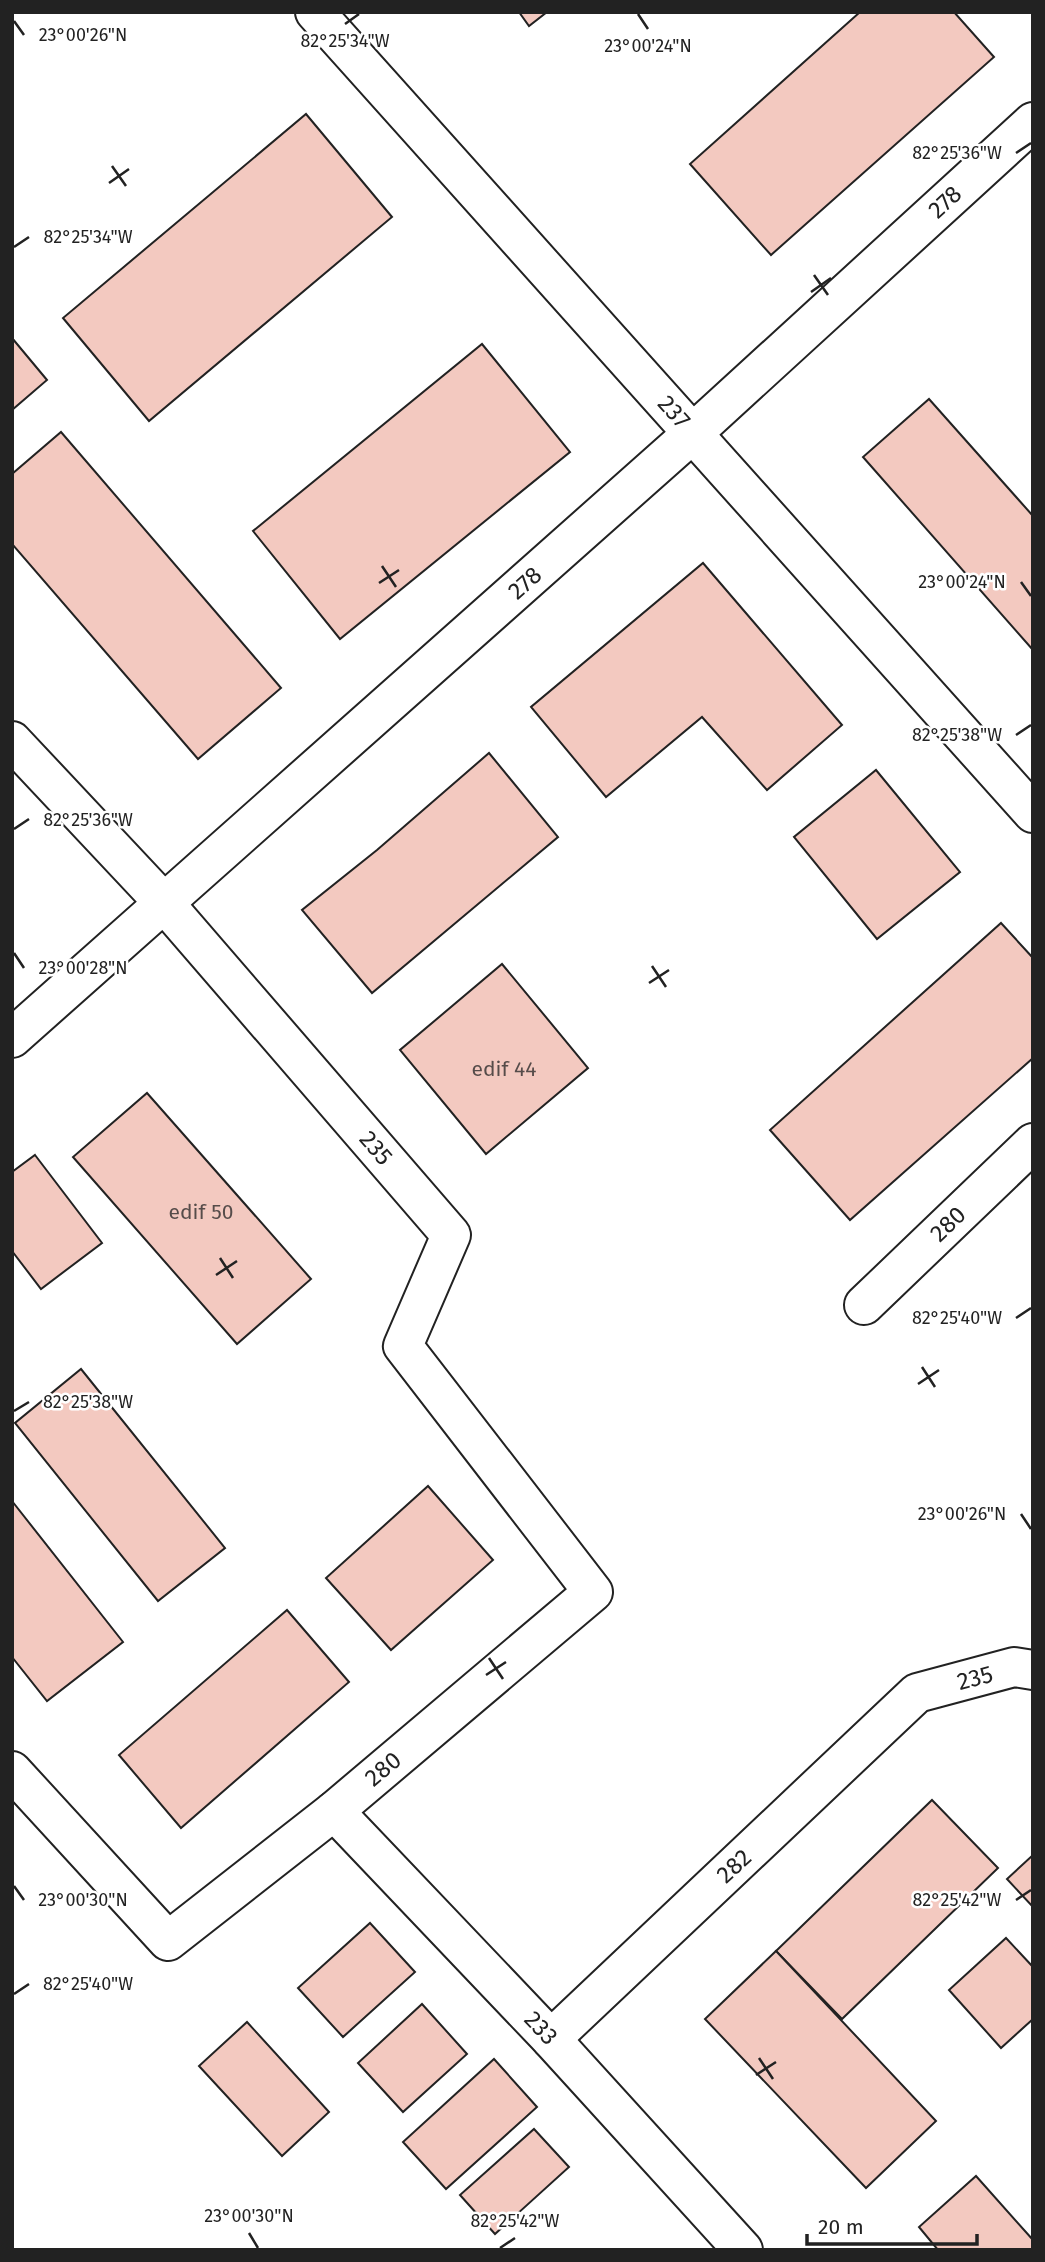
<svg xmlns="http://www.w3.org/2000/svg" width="1045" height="2262" viewBox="0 0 1045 2262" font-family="'Fira Sans',sans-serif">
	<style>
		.building { fill: #f3c9c0; stroke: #222; stroke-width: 2 }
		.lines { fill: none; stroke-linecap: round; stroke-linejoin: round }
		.minor-casing { stroke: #222; stroke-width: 42 }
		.minor { stroke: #fff; stroke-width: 38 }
		.ticks { fill: none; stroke: #222; stroke-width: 2.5 }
		.labels { text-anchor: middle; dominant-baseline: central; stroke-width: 5; stroke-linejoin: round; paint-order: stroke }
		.number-label { font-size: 21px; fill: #564c4a }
		.street-label { font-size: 24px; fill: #222; stroke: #fff }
		.ticks-label { font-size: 18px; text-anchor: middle; fill: #222; stroke: #fff; stroke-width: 5; stroke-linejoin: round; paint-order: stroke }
	</style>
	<rect width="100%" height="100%" fill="#fff"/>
	<g class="building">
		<path d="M519,12H547L529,26Z"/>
		<path d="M860,12H954L994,57L771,255L690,164Z"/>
		<path d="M306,114L392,217L149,421L63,318Z"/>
		<path d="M12,338L47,380L12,410Z"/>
		<path d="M482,344L570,452L340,639L253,531Z"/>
		<path d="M929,399L1033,516V650L863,457Z"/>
		<path d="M61,432L281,688L198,759L12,544V474Z"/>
		<path d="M703,563L842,725L767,790L702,717L606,797L531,707Z"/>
		<path d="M489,753L558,837L372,993L302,910L377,850Z"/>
		<path d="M876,770L960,872L877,939L794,837Z"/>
		<path d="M1001,923L1033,958V1058L850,1220L770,1130Z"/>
		<path d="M502,964L588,1068L486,1154L400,1050Z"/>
		<path d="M147,1093L311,1279L237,1344L73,1157Z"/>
		<path d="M35,1155L102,1243L41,1289L12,1251V1172Z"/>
		<path d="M81,1369L225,1548L158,1601L15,1423Z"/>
		<path d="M428,1486L493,1560L391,1650L326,1578Z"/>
		<path d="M12,1501L123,1642L47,1701L12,1657Z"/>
		<path d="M287,1610L349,1682L181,1828L119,1755Z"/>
		<path d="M932,1800L998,1868L842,2019L776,1951Z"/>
		<path d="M1033,1855V1907L1007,1879Z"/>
		<path d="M370,1923L415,1972L343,2037L298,1988Z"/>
		<path d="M1006,1938L1033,1967V2019L1001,2048L949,1990Z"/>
		<path d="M776,1951L936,2121L866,2188L705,2019Z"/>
		<path d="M422,2004L467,2054L403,2112L358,2063Z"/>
		<path d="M247,2022L329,2112L282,2156L199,2066Z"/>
		<path d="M494,2059L537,2107L446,2189L403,2142Z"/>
		<path d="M534,2129L569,2167L495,2234L460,2195Z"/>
		<path d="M976,2176L1033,2240V2250H938L919,2227Z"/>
	</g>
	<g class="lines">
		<defs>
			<g id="minor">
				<path d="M315,12L1033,813"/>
				<path d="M12,741L165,904L451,1235L403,1346L593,1592L334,1811L168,1941L12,1771"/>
				<path d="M12,1038L693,433L1033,122"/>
				<path d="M864,1305L1033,1143"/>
				<path d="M334,1811L551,2039L743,2250"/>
				<path d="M551,2039L917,1693L1014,1667L1033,1670"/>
			</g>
		</defs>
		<use href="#minor" class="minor-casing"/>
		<use href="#minor" class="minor"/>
	</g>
	<path class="ticks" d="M638,14L648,29M14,21L24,35M345,24L359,14M1016,153L1031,143M112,166L126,186M109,183L129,169M14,247L29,237M814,275L828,295M811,292L831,278M382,566L396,587M1021,582L1031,596M379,583L399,570M1016,735L1031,725M14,829L29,819M14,953L24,968M652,966L666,987M649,983L669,970M220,1258L233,1278M216,1275L237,1261M1016,1318L1031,1308M922,1367L935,1387M918,1384L939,1370M14,1411L29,1402M1021,1514L1031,1529M489,1658L503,1679M486,1675L506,1662M14,1886L24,1900M1016,1900L1031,1890M14,1994L29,1984M759,2058L773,2079M756,2075L776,2062M249,2233L258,2248M500,2248L515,2238"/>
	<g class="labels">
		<g class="number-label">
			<text x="504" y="1069">edif 44</text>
			<text x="201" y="1212">edif 50</text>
		</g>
		<g class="street-label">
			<text transform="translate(945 202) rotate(-43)">278</text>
			<text transform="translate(674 412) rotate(48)">237</text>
			<text transform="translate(525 583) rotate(-42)">278</text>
			<text transform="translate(376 1148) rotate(49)">235</text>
			<text transform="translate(948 1224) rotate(-44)">280</text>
			<text transform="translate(975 1678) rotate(-15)">235</text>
			<text transform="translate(383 1769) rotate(-40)">280</text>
			<text transform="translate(734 1866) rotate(-43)">282</text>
			<text transform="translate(541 2028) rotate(47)">233</text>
		</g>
	</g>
	<g class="ticks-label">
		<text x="83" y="41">23°00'26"N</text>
		<text x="345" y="47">82°25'34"W</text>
		<text x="648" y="52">23°00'24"N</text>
		<text x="957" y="159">82°25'36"W</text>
		<text x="88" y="243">82°25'34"W</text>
		<text x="962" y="588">23°00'24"N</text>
		<text x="957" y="741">82°25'38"W</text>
		<text x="88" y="826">82°25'36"W</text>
		<text x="83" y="974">23°00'28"N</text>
		<text x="957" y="1324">82°25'40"W</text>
		<text x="88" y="1408">82°25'38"W</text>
		<text x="962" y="1520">23°00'26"N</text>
		<text x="957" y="1906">82°25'42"W</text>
		<text x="83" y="1906">23°00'30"N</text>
		<text x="88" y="1990">82°25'40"W</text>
		<text x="249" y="2222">23°00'30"N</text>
		<text x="515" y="2227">82°25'42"W</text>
	</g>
	<rect width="1045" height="2262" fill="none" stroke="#222222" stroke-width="28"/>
	<path d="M807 2234v10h170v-10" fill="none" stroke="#222222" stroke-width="3.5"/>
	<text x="818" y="2234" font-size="21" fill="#222222" stroke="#ffffff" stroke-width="5" paint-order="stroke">20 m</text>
</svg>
